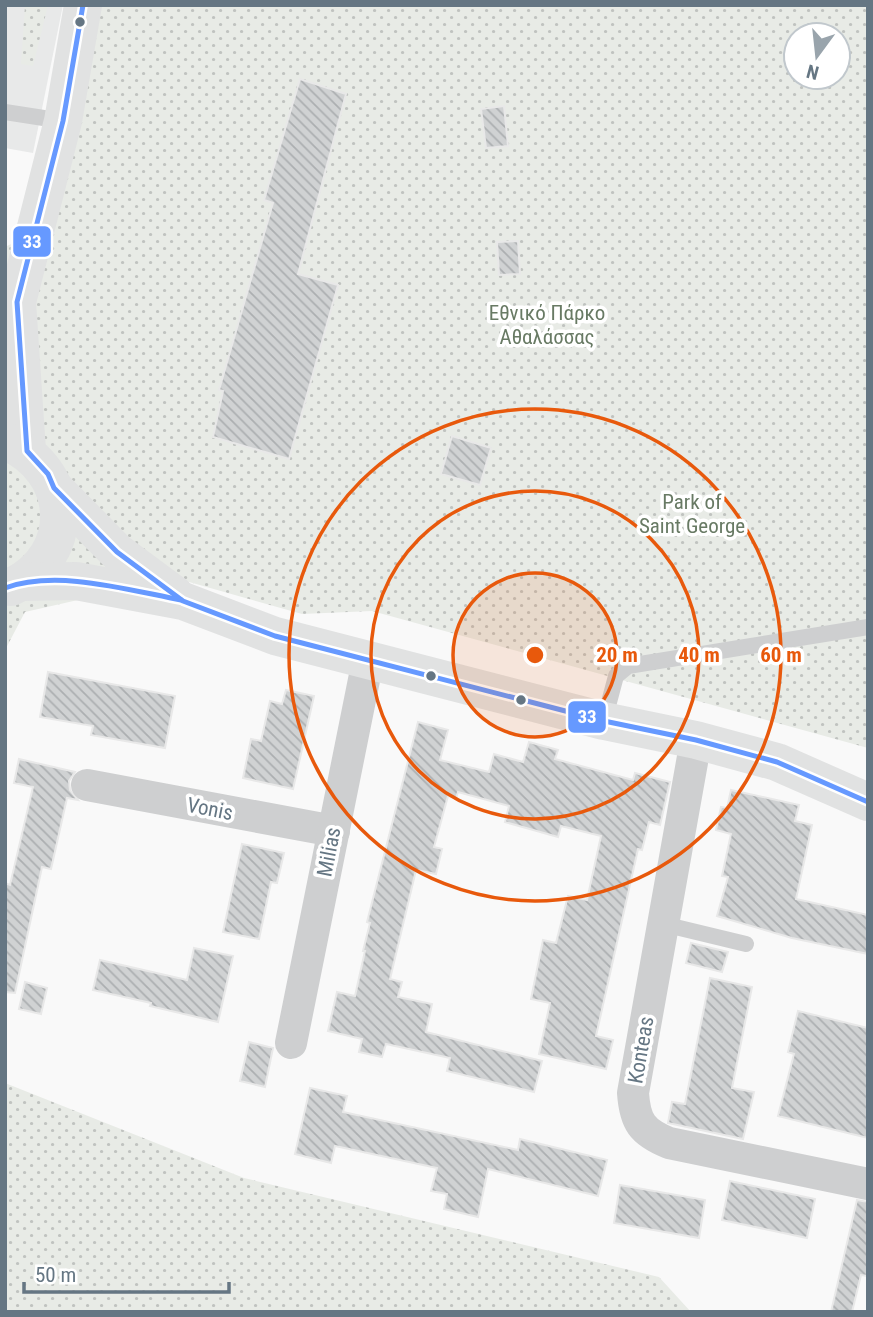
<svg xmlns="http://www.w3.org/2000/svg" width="873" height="1317" viewBox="0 0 873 1317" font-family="'Roboto Condensed',sans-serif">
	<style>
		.built { fill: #e8e9e9 }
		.grass { fill: url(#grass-dots); fill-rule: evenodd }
		.building { fill: url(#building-back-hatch); stroke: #e8e8e8; stroke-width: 2 }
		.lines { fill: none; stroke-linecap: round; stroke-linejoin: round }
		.service { stroke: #cecfd0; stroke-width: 16 }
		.minor { stroke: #cecfd0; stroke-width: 32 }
		.secondary { stroke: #e1e2e2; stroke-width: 38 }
		.bus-1-casing { stroke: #fff; stroke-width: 10 }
		.bus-1 { stroke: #69f; stroke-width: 5 }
		.ring { fill: none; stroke: #e8590c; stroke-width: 3.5 }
		.bus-dot { fill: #657683; stroke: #fff; stroke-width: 2.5 }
		.labels { text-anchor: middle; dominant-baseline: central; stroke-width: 7; stroke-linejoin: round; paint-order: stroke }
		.park-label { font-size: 21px; fill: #687a64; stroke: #fff }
		.street-label { font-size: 21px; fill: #657683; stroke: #fff }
		.centre { fill: #e8590c; stroke: #fff; stroke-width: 3.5 }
		.ring-label { font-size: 21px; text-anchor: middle; font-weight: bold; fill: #e8590c; stroke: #fff; stroke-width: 7; stroke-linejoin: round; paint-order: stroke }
		.line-badge { stroke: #fff; stroke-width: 2.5 }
		.badge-label { font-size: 19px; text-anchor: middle; font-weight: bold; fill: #fff }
	</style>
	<defs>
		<pattern id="grass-dots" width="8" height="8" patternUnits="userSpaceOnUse" patternTransform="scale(1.75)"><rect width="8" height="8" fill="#e8ebe6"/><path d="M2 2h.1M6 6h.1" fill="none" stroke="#c0c3c0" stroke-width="1.8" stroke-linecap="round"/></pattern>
		<pattern id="building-back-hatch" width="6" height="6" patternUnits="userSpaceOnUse" patternTransform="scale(1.75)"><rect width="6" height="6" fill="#d0d2d3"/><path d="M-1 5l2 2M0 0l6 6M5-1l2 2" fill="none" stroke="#acafb1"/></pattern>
	</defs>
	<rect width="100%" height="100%" fill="#f9f9f9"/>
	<path class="built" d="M5,5H63L33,153L5,148Z"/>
	<g class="grass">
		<path d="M25,5H48L33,66L21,64Z"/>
		<path d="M97,5H868V748L372,611L302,614L175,578L25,612L5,650V247L45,227ZM796,35H838V77H796Z"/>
		<path d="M5,1083L244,1178L659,1277L691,1312H5Z"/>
	</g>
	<g class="building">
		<path d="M300,79L346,94L298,274L338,285L289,459L213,437L223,391L219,390L273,203L264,200Z"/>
		<path d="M504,106L508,146L486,148L481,109Z"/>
		<path d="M518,241L520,274L499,275L497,242Z"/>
		<path d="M452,436L491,448L480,485L441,474Z"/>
		<path d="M48,672L175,696L165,748L91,735L93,726L40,717Z"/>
		<path d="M286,690L314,696L293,789L243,778L251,739L261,741L270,701L282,704Z"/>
		<path d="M418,722L448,730L440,760L489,772L494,754L523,762L529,742L558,750L555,759L633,780L635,773L670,782L660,825L649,822L642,850L638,849L596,1036L613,1040L606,1069L539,1054L550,1003L531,999L543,940L556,943L568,896L587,900L601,836L561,826L558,837L505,822L509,806L458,792L456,798L448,796L434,847L442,849L436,874L416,870L390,979L402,982L398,997L432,1004L426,1032L542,1061L534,1092L447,1071L450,1058L386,1044L382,1057L359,1052L362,1039L328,1031L337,992L355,996L365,951H363L370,923L367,922Z"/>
		<path d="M19,759L75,772L69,781L70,790L78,800L67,798L51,869L42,867L15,993L5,992V883L10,885L33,787L14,783Z"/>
		<path d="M731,790L799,805L795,821L812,825L796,899L868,915V954L792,938L717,916L728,877L722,876L731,834L716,830L721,807L727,808Z"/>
		<path d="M242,844L284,853L277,883L271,882L259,939L223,932Z"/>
		<path d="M691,943L728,952L722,972L686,963Z"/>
		<path d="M194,948L233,956L218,1022L150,1006L151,1003L93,990L100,960L187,980Z"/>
		<path d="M710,978L752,987L732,1088L754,1092L743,1139L668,1123L672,1102L685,1104Z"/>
		<path d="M25,982L47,988L41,1014L19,1009Z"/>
		<path d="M798,1011L868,1028V1138L778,1116L794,1054L788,1052Z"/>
		<path d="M249,1042L273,1048L265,1087L240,1081Z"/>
		<path d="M310,1088L347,1096L343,1112L518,1150L520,1139L607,1160L598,1196L488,1169L478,1217L444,1209L447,1194L431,1191L437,1168L335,1146L331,1163L295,1154Z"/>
		<path d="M730,1181L815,1199L807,1238L722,1220Z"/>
		<path d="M620,1185L705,1200L699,1238L614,1223Z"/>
		<path d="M857,1200L868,1202V1276L861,1275L852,1312H831Z"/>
	</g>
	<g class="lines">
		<g class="service">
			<path d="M5,112L63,121"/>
			<path d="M604,721L616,676L628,666L868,627"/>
			<path d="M663,924L746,944"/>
		</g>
		<g class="minor">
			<path d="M696,740L633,1093C635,1122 642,1132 669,1143L868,1184"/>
			<path d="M87,785L334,831"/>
			<path d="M291,1043L368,660"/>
		</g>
		<g class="secondary">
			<path d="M17,302L27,451"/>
			<path d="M5,326L17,302L63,121L83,5"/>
			<path d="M5,441C73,469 79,555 11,587"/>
			<path d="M54,488L117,552L175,595"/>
			<path d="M21,582L76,581L183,601L275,636L604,721L696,740L777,762L868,802"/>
		</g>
		<defs>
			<g id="bus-1">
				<path d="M83,5L63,121L17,302L27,451L48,474L54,488L117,552L183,601L275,636L604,721L696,740L777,762L868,802"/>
				<path d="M5,588C57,569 128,590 181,600"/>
			</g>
		</defs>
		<use href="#bus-1" class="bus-1-casing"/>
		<use href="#bus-1" class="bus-1"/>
	</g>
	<circle cx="535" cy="655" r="82" fill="#e8590c" fill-opacity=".12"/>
	<g class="ring">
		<circle cx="535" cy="655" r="82"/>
		<circle cx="535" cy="655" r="164"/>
		<circle cx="535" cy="655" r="246"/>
	</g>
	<g class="bus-dot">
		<circle cx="80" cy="22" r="6"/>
		<circle cx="431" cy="676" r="6"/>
		<circle cx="521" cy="700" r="6"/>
	</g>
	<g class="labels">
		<g class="park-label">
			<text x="547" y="313">Εθνικό Πάρκο<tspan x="547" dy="24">Αθαλάσσας</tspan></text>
			<text x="692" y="502">Park of<tspan x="692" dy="24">Saint George</tspan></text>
		</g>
		<g class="street-label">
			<text transform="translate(210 809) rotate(11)">Vonis</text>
			<text transform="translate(329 852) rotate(-79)">Milias</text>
			<text transform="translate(641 1050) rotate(-80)">Konteas</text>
		</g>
	</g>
	<circle cx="535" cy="655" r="10" class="centre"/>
	<g class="ring-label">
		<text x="617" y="662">20 m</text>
		<text x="699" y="662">40 m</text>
		<text x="781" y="662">60 m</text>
	</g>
	<g class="line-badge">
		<rect x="12" y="225" width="40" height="33" rx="7" fill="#69f"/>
		<rect x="567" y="700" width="40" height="34" rx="7" fill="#69f"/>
	</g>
	<g class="badge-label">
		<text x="32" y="248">33</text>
		<text x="587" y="723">33</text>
	</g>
	<rect width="873" height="1317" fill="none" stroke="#657683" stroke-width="14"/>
	<g transform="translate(817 56) rotate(195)"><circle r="33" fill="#ffffff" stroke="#c1c8cd" stroke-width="2"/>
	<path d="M0-5L12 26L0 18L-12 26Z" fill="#99a4ac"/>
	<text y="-10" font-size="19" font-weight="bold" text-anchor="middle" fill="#657683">N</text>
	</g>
	<path d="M24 1282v10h205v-10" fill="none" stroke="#657683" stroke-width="3.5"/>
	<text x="35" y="1282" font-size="21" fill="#657683" stroke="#ffffff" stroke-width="5" paint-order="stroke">50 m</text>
</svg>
